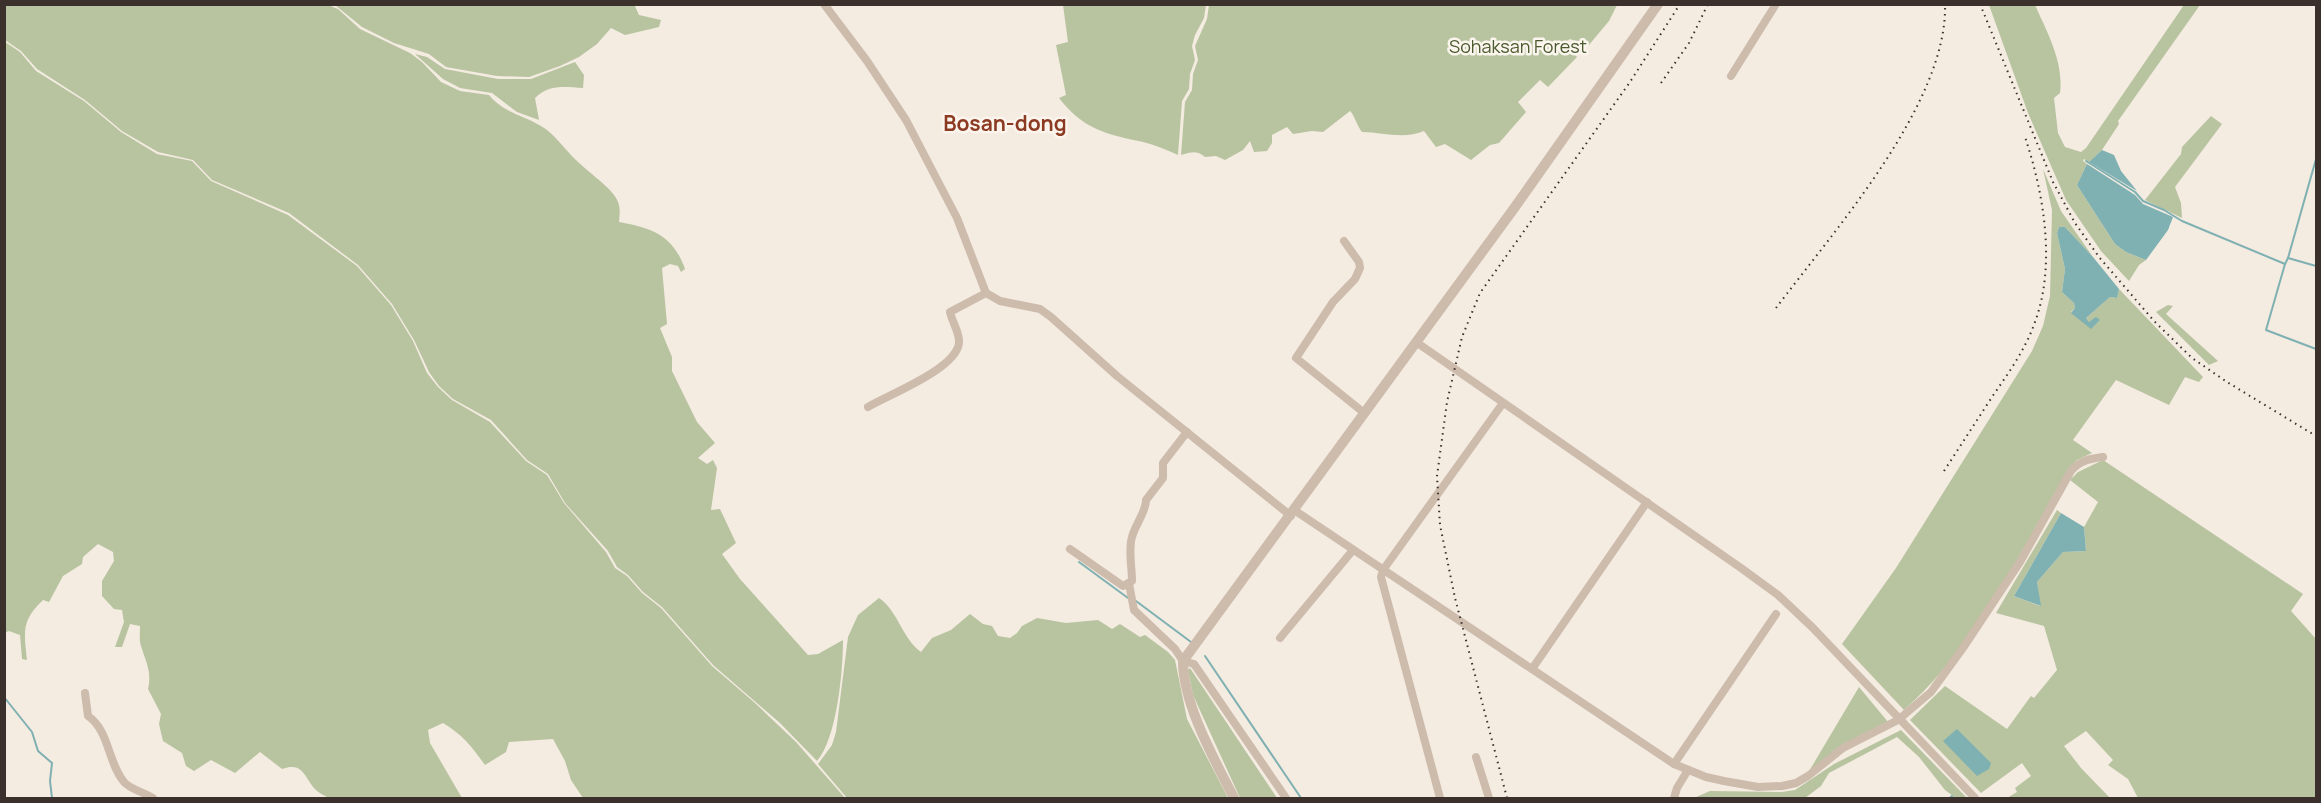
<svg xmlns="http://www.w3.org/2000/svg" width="2321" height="803" viewBox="0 0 2321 803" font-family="Manrope,sans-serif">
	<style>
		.green { fill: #b8c4a0 }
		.water { fill: #7fb0b2 }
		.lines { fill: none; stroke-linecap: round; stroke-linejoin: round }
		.stream { stroke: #7fb0b2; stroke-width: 2 }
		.minor { stroke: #cdbbac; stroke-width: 8 }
		.tertiary { stroke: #cdbbac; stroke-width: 10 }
		.rail { stroke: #3b302b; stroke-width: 2; stroke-dasharray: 1.5 4.5; stroke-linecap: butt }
		.labels { text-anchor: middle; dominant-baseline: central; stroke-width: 5; stroke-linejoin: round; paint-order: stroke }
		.park-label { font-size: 18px; fill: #4a5a2e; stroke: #fbf5ee }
		.quarter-label { font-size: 21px; font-weight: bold; fill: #8c3b22; stroke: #fbf5ee }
	</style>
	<rect width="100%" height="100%" fill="#f4ebe1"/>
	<g class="green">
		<path d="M634,4L639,15L661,20L659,27L625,35L611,28L597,44L579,57L560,66L529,77L497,76L446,67L429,54L394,43L362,27L335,5Z"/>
		<path d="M4,5H328L338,9L360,29L410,53L422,62L441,82L460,91L489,95C504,113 523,115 541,126C555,134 565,150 577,161C589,173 604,182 614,195C621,204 620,212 619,222C652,228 673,235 685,269L681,272L678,266L670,264L662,268L667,324L660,328L672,357V371L697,422L715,443L698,458L707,464L713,460L717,468L711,510L720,509L736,543L722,554L740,579L808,655L818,654L843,640C843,671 837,738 817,761L780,723L713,665L662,607L643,592L628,575L617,567L608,551L565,503L548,474L527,460L491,420L453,399L439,386L429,372L414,340L392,304L358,265L289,213L212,180L193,160L158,152L122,131L85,100L37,69L21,51L5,40Z"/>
		<path d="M1063,5H1206L1204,18L1195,35L1192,46L1195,60L1190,74L1189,89L1182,101L1178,155C1167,150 1155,145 1143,142C1106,134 1084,130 1059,98L1066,95L1056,45L1068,42Z"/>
		<path d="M1209,5V4L1617,5L1609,21L1588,46L1570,39L1565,42L1577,57L1548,87L1540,80L1518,102L1526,112L1499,143L1490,145L1471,160L1445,144L1436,147L1424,131C1403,140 1383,132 1362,132C1357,126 1354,114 1350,111L1323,132L1312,131L1293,134L1287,127L1272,135V143L1267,151L1254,152L1250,141L1243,150L1225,160L1216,156L1205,157C1197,150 1191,152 1181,155L1185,102L1192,90L1193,74L1198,60L1195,46L1207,19Z"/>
		<path d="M1989,5H2035C2047,32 2064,62 2060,93L2054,98L2058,133L2065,147L2081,152L2086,148L2184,5H2200L2118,121L2119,124L2102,150L2089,162L2084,159L2083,161L2087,164L2077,185L2115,244L2126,252L2146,260L2139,265L2129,281L2101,251L2066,200L2028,113Z"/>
		<path d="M5,42L20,52L36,71L84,101L121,132L157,154L192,161L211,181L288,215L357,266L391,305L413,341L427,373L438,387L452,400L490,422L526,461L547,475L564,503L606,552L615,568L627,576L642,593L661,608L712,666L755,703L796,742L845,798H583L571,780L565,761L553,739L509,742L506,752L485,765C473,748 462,734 443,723L428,730L430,743L462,798H328C325,795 320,794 316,790C304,778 304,761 282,769L260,752L235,773L211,760L194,771L186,766L182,753L163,741L159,724L161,714L148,689C152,672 146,662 141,646C139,640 140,632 140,626L130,624L122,647H115L124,622L122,610L114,609L102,596V581L114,561L113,552L98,544L83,557L82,564L63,576L49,602L43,600C21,621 24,632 27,660L22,659L20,635L9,631L4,633Z"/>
		<path d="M415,54L427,57L445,69L498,79H531L575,62L584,75L583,88C565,87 549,84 535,98L539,120L517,112L492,93L460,88L443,79Z"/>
		<path d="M2211,116L2222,124L2175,187L2181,203L2182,218L2145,200L2181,154L2182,147Z"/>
		<path d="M2043,169L2061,211L2093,257L2065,227H2059L2057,233L2065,269L2062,292L2074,303L2075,308L2071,312L2091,328L2100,320L2089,322L2086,318L2110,297L2117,298L2119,289L2203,377L2199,382L2185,377L2169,405L2116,380L2073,440L2092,453L2077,460L2069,469C2022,551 1976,646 1904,710L1842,644L1896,568L2032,351L2043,326L2050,296L2052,210Z"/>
		<path d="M2168,305L2173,306L2166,314L2218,361L2209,365L2156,312Z"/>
		<path d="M2103,460L2303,594L2291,611L2316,639V798H2138L2128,779L2108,765L2113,760L2086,731L2064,746L2081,768L2110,798H2007L2017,792L2015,788L2031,776L2022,763L1981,793L1910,720L1945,686L2007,729L2031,696L2034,698L2057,670L2044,626L1996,613L2057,510L2061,513L2014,596L2040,606L2037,582L2063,552L2086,551L2084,527L2098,502L2070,480L2078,472Z"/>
		<path d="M879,598C898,611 902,638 921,652L932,638L951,630L970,614L983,624L992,626L998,636L1010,638L1017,633L1022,626L1037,618L1066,623L1098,620L1112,629L1120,624L1140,637L1145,635L1168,652L1175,660L1187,719L1228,798H847L818,764L832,745L836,732L848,637L858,615Z"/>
		<path d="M1190,668L1277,798H1240L1193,695L1188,670Z"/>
		<path d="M1859,687L1888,722L1805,778Z"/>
		<path d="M1901,730L1967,798H1952L1953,796L1945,790L1919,757L1897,737L1829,773L1821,786L1805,798H1694L1710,791L1782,792L1795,790L1834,764Z"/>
	</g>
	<g class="water">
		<path d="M2102,150L2114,155L2121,171L2137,191L2089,162Z"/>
		<path d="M2087,164L2135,195L2143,204L2173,217L2168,230L2146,260L2126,252L2115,244L2077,185Z"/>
		<path d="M2059,227H2065L2093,257L2119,289L2117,298L2110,297L2086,318L2089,322L2096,317L2100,320L2091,329L2071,313L2075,308L2074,303L2062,292L2065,269L2057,233Z"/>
		<path d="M2061,513L2084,527L2086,551L2063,552L2037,582L2041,606L2014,596Z"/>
		<path d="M1957,729L1991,763L1989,769L1977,776L1943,741Z"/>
	</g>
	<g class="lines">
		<g class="stream">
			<path d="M2086,161L2135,192L2143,201L2164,210L2182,221L2285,264L2266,330L2316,349"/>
			<path d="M2288,258L2316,159"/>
			<path d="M2285,264L2288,258L2316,266"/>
			<path d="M1079,562L1128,598"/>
			<path d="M1136,601L1191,642"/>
			<path d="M1205,656L1301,798"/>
			<path d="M4,697L32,732L38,751L52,763L50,781L52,798"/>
			<path d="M1950,798L1952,796"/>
		</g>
		<g class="minor">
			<path d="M824,4L867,61L906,120L957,218L986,293L1000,301L1040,309L1051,317L1117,376L1291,516"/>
			<path d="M1731,76L1776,4"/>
			<path d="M1344,241L1359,262L1360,268L1355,279L1333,302L1296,358L1363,412"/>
			<path d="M1416,342L1741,568L1778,595L1812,627L1975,798"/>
			<path d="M868,407C890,394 956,369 959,343C960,333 952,322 950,312L986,293"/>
			<path d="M1294,510L1674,764L1706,777L1724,781L1758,787L1782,786L1796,783L1808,776L1843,748L1898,720L1931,692L1963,648L2020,562L2071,471C2080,460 2090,459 2103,457"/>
			<path d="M1070,549L1123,586L1132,581C1132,566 1128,551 1132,537C1135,525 1146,512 1146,500L1163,478V463L1187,432"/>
			<path d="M1129,584L1134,610L1175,649L1183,661L1194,664L1286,798"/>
			<path d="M1280,638L1353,550"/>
			<path d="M1532,669L1647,502"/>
			<path d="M85,693L88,716C109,730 108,763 124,782C131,790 144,792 153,798"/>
			<path d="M1476,757L1489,798"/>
			<path d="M1674,764L1776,614"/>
			<path d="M1440,798L1381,577L1383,570L1503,403"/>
			<path d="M1674,798L1677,788L1688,770"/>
		</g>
		<path class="tertiary" d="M1234,798C1214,759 1183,704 1183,661L1515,207L1658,4"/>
		<g class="rail">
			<path d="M1980,4L2053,182L2075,223L2099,257L2154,321L2192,358L2227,382L2316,436"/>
			<path d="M1661,83L1689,43L1708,4"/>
			<path d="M1776,308C1833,232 1948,103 1945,4"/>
			<path d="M1944,471C1961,445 1977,420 1994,394C2010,371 2026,348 2035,322C2056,265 2044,194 2025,137"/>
			<path d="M1507,798L1455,598L1440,525L1437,476L1447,402L1462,337L1480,293L1630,82L1680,4"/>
		</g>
	</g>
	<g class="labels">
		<g class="park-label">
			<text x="1518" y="46">Sohaksan Forest</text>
		</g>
		<g class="quarter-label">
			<text x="1005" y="123">Bosan-dong</text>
		</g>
	</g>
	<rect width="2321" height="803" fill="none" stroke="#3b302b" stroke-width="12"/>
</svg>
